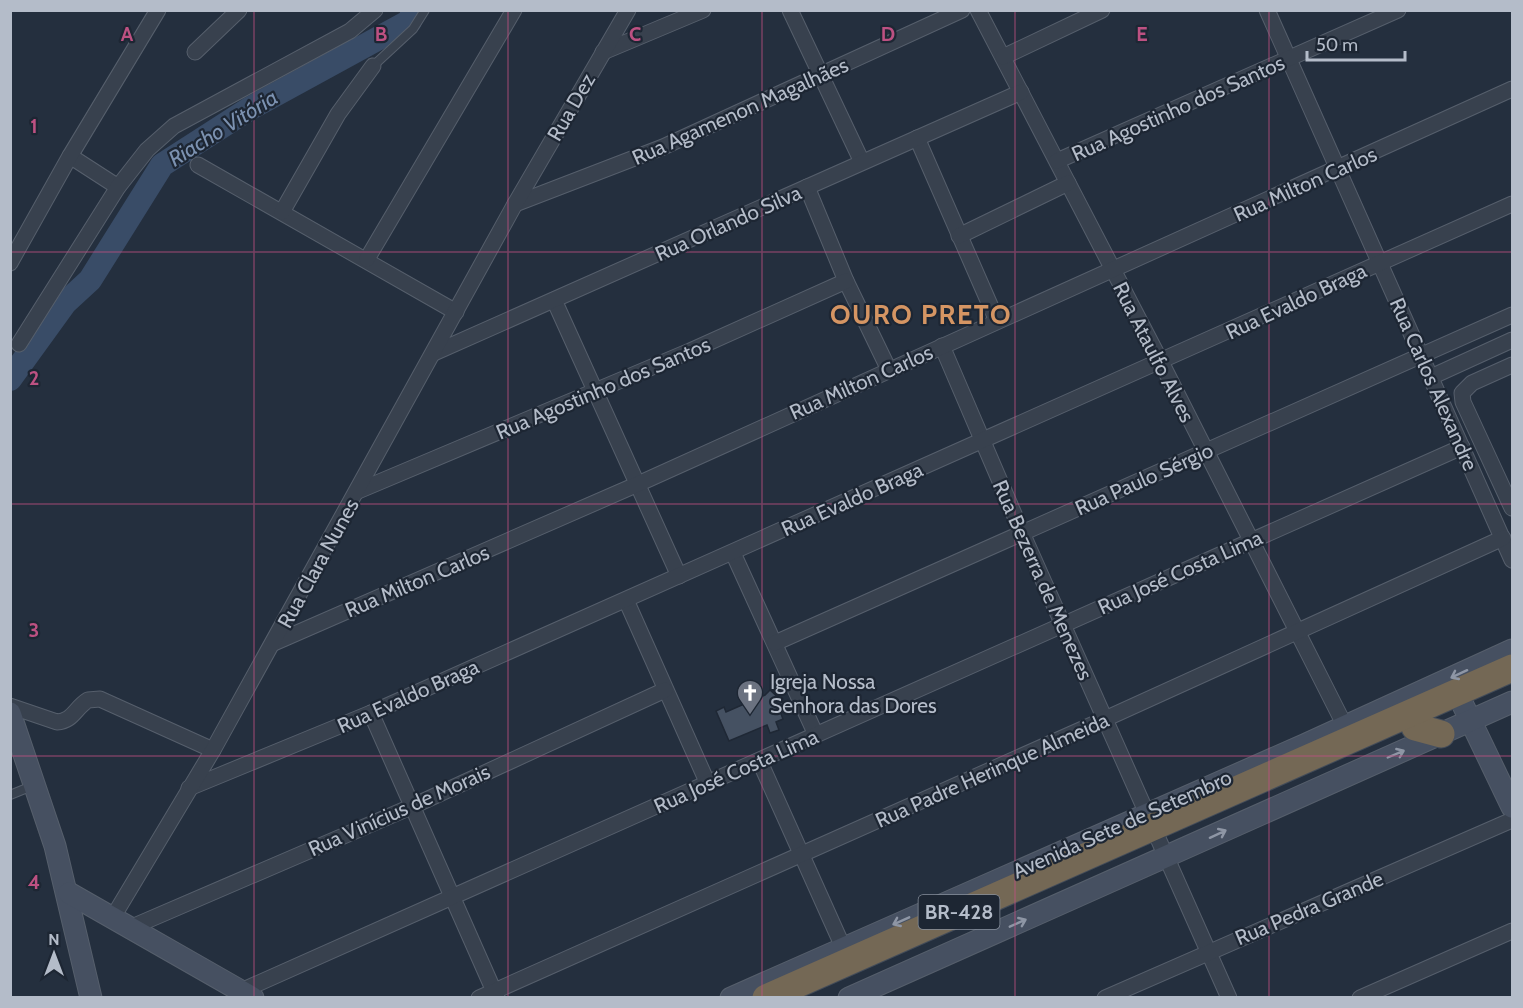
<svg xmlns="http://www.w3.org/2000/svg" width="1523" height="1008" viewBox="0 0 1523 1008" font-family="Cabin,sans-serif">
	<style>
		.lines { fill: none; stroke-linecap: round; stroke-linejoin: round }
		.river { stroke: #394c67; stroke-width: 24 }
		.building { fill: #455162; stroke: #1f2835; stroke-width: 1.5 }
		.lane-casing { stroke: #565f6c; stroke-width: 10 }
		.street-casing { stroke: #565f6c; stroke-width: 17 }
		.secondary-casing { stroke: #565f6c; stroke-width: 23 }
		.highway-casing { stroke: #434c59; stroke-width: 29 }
		.lane { stroke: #38414e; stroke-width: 8 }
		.street { stroke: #38414e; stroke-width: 15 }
		.secondary { stroke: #465061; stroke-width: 21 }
		.highway { stroke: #746855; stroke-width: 27 }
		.oneway { stroke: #8e96a5 }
		.grid { fill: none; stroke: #bd5182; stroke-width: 1.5; stroke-opacity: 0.55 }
		.labels { text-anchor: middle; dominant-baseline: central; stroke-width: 4.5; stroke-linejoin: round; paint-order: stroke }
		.shield { fill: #1d2633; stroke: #878f9c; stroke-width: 1.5 }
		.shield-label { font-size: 20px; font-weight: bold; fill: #b4bcc9 }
		.street-label { font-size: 21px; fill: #b4bcc9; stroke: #1d2633 }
		.poi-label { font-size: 21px; fill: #b4bcc9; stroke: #1d2633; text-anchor: start }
		.water-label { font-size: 22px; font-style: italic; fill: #7c92b1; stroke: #1d2633 }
		.district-label { font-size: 27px; font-weight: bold; letter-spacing: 1.5px; fill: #d59563; stroke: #1d2633 }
		.grid-label { font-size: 20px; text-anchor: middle; font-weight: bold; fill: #bd5182; stroke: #1d2633; stroke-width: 4.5; stroke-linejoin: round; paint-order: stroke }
	</style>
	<rect width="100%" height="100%" fill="#242f3e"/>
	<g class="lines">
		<path class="river" d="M10,379L65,303L90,280L162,165L249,109L410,21L413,10"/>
	</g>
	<path class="building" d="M770,690L784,703L781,714L783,719L776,722L779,730L770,733L767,725L729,741L716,711L724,707L726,712L765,695Z"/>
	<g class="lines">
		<defs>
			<g id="lane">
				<path d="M373,66L413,29L425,10"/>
				<path d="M10,795L32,786"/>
			</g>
			<g id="street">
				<path d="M790,10L862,162"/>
				<path d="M978,10L1161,362L1345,726"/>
				<path d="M1267,10L1512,560"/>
				<path d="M195,52L239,10"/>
				<path d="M603,52L703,10"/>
				<path d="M1003,57L1102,10"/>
				<path d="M917,138L997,321"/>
				<path d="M70,156L118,187"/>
				<path d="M1057,161L1398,10"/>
				<path d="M198,165L456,312"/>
				<path d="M807,187L846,281L889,370"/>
				<path d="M515,204L663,147L962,10"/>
				<path d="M282,212L338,114L373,66"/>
				<path d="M959,236L1068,183"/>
				<path d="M367,259L514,10"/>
				<path d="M10,263L70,156L158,10"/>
				<path d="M554,300L679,576"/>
				<path d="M19,344L118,187L147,150L174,126L350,31L375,10"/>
				<path d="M942,346L1023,535L1229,998"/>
				<path d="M434,353L1021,92"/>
				<path d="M1512,365L1472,383L1462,393L1463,402L1512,508"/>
				<path d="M1431,377L1512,340"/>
				<path d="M358,491L690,351L846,281"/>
				<path d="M733,553L816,735"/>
				<path d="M626,600L708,784"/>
				<path d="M274,643L638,484L1512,89"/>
				<path d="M775,643L1512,315"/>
				<path d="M10,706L57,722C73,721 75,708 88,700L100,699L213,750"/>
				<path d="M371,713L497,998"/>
				<path d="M760,762L843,947"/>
				<path d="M189,788L371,713L1512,204"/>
				<path d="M113,917L213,750L515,204L628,10"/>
				<path d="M132,927L413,806L665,690"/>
				<path d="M241,991L1462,447"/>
				<path d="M479,998L1105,719L1503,538"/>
				<path d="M1105,998L1512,820"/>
				<path d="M1360,998L1512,931"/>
			</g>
			<g id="secondary">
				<path d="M1463,705L1512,807"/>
				<path d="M10,713L55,846L91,998"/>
				<path d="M69,893L253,998"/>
				<path d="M731,998L1304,745L1512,650"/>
				<path d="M849,998L1512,702"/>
			</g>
			<g id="highway">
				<path d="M1415,727L1441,734"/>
				<path d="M766,998L1512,668"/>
			</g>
		</defs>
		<use href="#lane" class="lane-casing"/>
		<use href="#street" class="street-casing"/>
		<use href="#secondary" class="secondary-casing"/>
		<use href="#highway" class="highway-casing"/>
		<use href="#lane" class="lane"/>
		<use href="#street" class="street"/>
		<use href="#secondary" class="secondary"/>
		<use href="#highway" class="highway"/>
	</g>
	<defs><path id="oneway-shaft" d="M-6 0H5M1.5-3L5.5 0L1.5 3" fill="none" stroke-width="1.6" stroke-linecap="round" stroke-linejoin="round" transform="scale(1.5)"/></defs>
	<g class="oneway">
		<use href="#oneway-shaft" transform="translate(1459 674) rotate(155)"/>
		<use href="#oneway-shaft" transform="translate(1396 754) rotate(-23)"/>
		<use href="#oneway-shaft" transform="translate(1218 834) rotate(-25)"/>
		<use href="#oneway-shaft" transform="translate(901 921) rotate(156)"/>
		<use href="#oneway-shaft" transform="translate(1018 923) rotate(-24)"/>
	</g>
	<path class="grid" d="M254,10V998M508,10V998M762,10V998M1015,10V998M1269,10V998M10,252H1512M10,504H1512M10,756H1512"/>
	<defs>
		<symbol id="church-pin" viewBox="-11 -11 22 30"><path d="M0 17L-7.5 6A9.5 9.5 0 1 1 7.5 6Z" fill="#6b7280" stroke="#1d2633"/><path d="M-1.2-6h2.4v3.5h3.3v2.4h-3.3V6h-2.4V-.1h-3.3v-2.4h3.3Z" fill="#fff"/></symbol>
	</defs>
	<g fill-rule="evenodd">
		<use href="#church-pin" x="735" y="678" width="30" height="40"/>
	</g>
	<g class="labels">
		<rect class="shield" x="918.5" y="895" width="81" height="34" rx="4.5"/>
		<g class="shield-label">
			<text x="959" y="912">BR-428</text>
		</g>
		<g class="street-label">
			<text transform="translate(571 107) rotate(-60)">Rua Dez</text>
			<text transform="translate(1178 108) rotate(-24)">Rua Agostinho dos Santos</text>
			<text transform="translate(740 111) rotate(-24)">Rua Agamenon Magalhães</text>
			<text transform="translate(1305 184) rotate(-24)">Rua Milton Carlos</text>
			<text transform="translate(728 223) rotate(-24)">Rua Orlando Silva</text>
			<text transform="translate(1296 301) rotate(-25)">Rua Evaldo Braga</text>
			<text transform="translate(1154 352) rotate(63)">Rua Ataulfo Alves</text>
			<text transform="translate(861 382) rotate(-24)">Rua Milton Carlos</text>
			<text transform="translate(1434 384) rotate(66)">Rua Carlos Alexandre</text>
			<text transform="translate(603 388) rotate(-23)">Rua Agostinho dos Santos</text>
			<text transform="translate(1144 479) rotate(-24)">Rua Paulo Sérgio</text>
			<text transform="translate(852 499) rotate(-24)">Rua Evaldo Braga</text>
			<text transform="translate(318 563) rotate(-61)">Rua Clara Nunes</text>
			<text transform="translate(1180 572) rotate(-24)">Rua José Costa Lima</text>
			<text transform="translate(1043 580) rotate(66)">Rua Bezerra de Menezes</text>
			<text transform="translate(417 581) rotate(-23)">Rua Milton Carlos</text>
			<text transform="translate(408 696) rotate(-24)">Rua Evaldo Braga</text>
			<text transform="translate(992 770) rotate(-24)">Rua Padre Herinque Almeida</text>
			<text transform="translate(736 771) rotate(-24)">Rua José Costa Lima</text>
			<text transform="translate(399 810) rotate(-24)">Rua Vinícius de Morais</text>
			<text transform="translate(1122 824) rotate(-24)">Avenida Sete de Setembro</text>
			<text transform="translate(1309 908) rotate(-23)">Rua Pedra Grande</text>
		</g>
		<g class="poi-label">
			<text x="770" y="681">Igreja Nossa<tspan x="770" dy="24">Senhora das Dores</tspan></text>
		</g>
		<g class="water-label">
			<text transform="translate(223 128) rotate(-32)">Riacho Vitória</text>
		</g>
		<g class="district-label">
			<text x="921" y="314">OURO PRETO</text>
		</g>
	</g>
	<g class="grid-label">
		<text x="127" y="41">A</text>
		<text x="381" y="41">B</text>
		<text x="635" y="41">C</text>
		<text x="888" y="41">D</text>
		<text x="1142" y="41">E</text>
		<text x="34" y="133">1</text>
		<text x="34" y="385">2</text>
		<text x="34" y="637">3</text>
		<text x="34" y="889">4</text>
	</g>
	<rect width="1523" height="1008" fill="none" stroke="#b4bcc9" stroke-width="24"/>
	<g transform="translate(54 954)" stroke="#1d2633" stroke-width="4.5" paint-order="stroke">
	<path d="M0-4.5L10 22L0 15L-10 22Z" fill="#b4bcc9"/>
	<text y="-9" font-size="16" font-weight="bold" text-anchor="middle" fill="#b4bcc9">N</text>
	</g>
	<path d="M1307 51v9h98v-9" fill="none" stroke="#b4bcc9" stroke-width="3"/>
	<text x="1316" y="51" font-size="18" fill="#b4bcc9" stroke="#1d2633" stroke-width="4.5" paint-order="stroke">50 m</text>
</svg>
